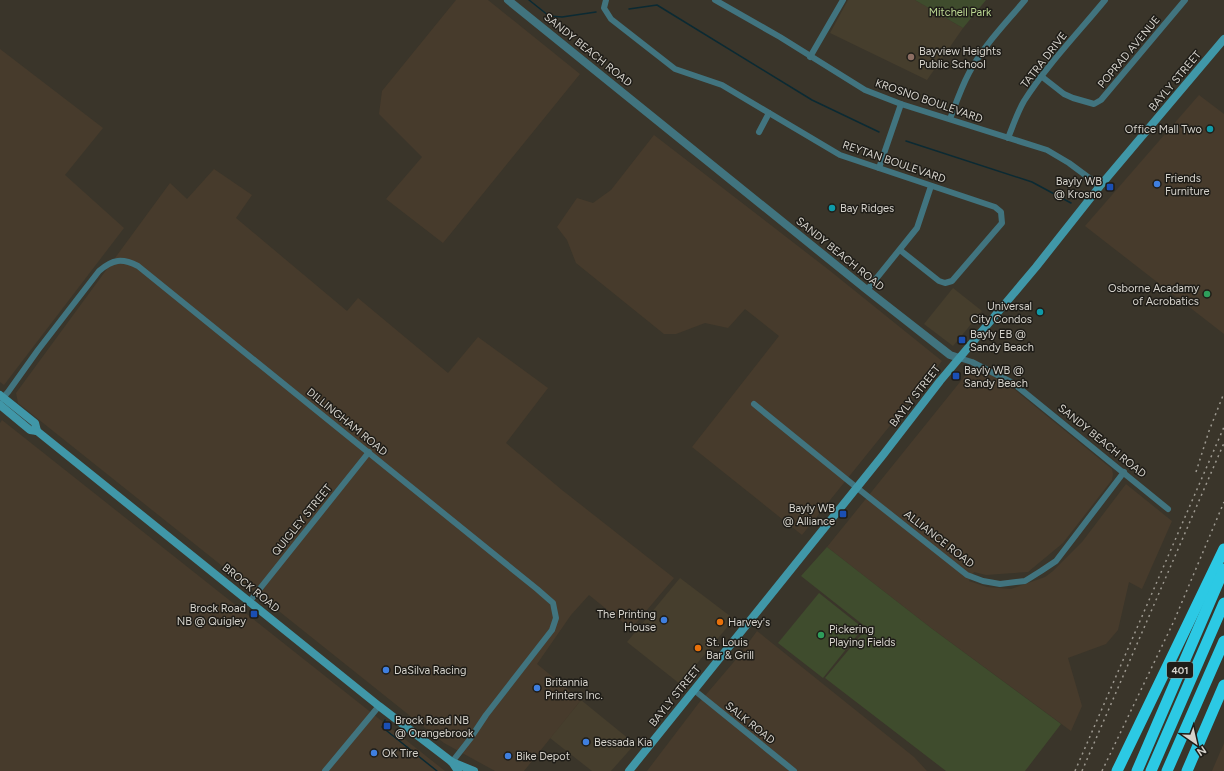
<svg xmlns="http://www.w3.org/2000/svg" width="1224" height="771" viewBox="0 0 1224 771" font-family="Figtree,sans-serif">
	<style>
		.built { fill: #463e2d }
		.industrial { fill: #473b2c }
		.green { fill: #3f4c2d }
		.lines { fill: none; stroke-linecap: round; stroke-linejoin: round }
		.stream { stroke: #0b2a33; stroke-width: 1.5 }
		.minor { stroke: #41747f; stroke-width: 6 }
		.tertiary { stroke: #41747f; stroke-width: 8 }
		.secondary { stroke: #4097a8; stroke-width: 8 }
		.motorway { stroke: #2cc9e4; stroke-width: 11 }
		.rail { stroke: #9d9990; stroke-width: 1.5; stroke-dasharray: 2 4; stroke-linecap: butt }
		.education-dot { fill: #8d6e63; stroke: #1f1d18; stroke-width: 1.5 }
		.culture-dot { fill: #0f9aa8; stroke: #1f1d18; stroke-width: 1.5 }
		.shop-dot { fill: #3f7fe0; stroke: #1f1d18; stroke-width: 1.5 }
		.transit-dot { fill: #1a4fb4; stroke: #1f1d18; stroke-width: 1.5 }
		.leisure-dot { fill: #2e9e5b; stroke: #1f1d18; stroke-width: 1.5 }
		.food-dot { fill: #e8710a; stroke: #1f1d18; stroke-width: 1.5 }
		.labels { text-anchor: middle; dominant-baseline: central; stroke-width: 3; stroke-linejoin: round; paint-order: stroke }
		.shield { fill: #1f1d18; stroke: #9e9c95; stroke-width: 1 }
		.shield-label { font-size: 10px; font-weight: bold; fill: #d5d2cb }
		.park-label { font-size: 11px; fill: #bbd792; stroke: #1f1d18 }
		.street-label { font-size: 11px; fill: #d5d2cb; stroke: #1f1d18 }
		.poi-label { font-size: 11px; fill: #d5d2cb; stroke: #1f1d18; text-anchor: start }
	</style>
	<rect width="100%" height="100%" fill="#3a352a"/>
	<g class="built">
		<path d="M848,0H915L963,28L927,80L830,33Z"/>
		<path d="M953,288L982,311L953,346L924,324Z"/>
		<path d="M680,578L734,619L680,684L627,642Z"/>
		<path d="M581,700L635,744L611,771H592L550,738Z"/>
	</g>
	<g class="industrial">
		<path d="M456,0H488L580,74L443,243L386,199L422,157L379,114L382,91Z"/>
		<path d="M0,49L103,128L65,175L124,228L4,385L0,382Z"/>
		<path d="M1199,95L1224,114V334L1085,226Z"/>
		<path d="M654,135L829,270L942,361L802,535L692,447L779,336L745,309L728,328L705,323L676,334H664L576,263L567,240L557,227L577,198L593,203L611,190Z"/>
		<path d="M214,169L252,195L236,218L347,311L358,298L448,373L478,337L548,388L506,443L562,490L674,578L631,629L589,595L571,615L537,664L581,700L524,771H495L444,743L18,403L16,393L170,183L187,199Z"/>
		<path d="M970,368L991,375L1014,389L1112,469L1113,474L1112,480L1063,543L1028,572L986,575L974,572L969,581L987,587L1011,589L1045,577L1053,571L1082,542L1126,484L1172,521L1142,589L1129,582L1118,630L1106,644L1068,658L1082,706L1071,731L931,628L827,547L964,377Z"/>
		<path d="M2,420L445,771H0V423Z"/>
		<path d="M757,631L914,757L927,771H647L698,704L738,657Z"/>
		<path d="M1224,743V771H1212Z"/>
	</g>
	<g class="green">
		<path d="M915,0H986L963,28Z"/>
		<path d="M827,547L931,628L1061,724L1025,771H946L825,678L867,628L801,576Z"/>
		<path d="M819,593L863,628L823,678L778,643Z"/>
	</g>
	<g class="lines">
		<g class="stream">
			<path d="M529,0L549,16L562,17L596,12"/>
			<path d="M629,9L657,5L812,100L879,132"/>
			<path d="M906,141L1032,182L1071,203"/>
			<path d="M385,720L382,727L437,771"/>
		</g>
		<g class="minor">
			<path d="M606,0L604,8L611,19L675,69L722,85L840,155L995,207L1001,212L1002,223L952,281L945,283L939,281L900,250"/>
			<path d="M715,0L780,37L865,90L901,104L1047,150L1069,163L1100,186"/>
			<path d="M810,57L843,0"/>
			<path d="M1041,76L1064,94L1073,98L1094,104L1101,100L1185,0"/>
			<path d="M950,119C956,103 961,88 969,73C983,46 1006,23 1025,0"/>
			<path d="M759,132L769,113"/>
			<path d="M1008,138C1013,126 1017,113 1024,101C1047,65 1078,33 1105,0"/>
			<path d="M879,168L901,104"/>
			<path d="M867,290L917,228L931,186"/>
			<path d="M959,358L972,362L1013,383L1168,509"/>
			<path d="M0,401L8,392L38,350L99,271C113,259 122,258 138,266L537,589L553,603L556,618L552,630L486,715L470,739L452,762"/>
			<path d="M754,404L856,487L967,575L983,581L1000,584L1025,581L1041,571L1056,561L1124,472"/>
			<path d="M250,601L369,452"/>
			<path d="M694,690L794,771"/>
			<path d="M325,771L379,706"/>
		</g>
		<path class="tertiary" d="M508,0L867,290L950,355L959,358"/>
		<g class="secondary">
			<path d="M0,395L35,423L37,431"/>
			<path d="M0,405L30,430L37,431L379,706L452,762L458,771"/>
			<path d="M452,762L474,771"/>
			<path d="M629,771L883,455L940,381L1036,267L1100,186L1224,39"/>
		</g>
		<g class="motorway">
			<path d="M1117,771L1224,549"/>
			<path d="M1137,771L1224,569"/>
			<path d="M1151,771L1224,603"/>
			<path d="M1167,771L1224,641"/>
			<path d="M1187,771L1224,685"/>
		</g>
		<g class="rail">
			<path d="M1196,472L1209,431L1224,393"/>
			<path d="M1075,771L1224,427"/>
			<path d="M1082,771L1224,443"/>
			<path d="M1102,771L1174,621L1224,502"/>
		</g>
	</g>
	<circle class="education-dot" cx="911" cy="57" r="4"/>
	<g class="culture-dot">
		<circle cx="1210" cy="129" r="4"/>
		<circle cx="832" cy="208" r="4"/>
		<circle cx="1040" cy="312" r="4"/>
	</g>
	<g class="shop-dot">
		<circle cx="1157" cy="184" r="4"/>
		<circle cx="664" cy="620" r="4"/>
		<circle cx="386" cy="670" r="4"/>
		<circle cx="537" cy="688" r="4"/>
		<circle cx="586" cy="742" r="4"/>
		<circle cx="374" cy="753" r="4"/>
		<circle cx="508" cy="756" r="4"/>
	</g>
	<g class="transit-dot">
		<rect x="1106" y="183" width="8" height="8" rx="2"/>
		<rect x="958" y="336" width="8" height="8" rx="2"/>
		<rect x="952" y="372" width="8" height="8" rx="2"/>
		<rect x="839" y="510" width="8" height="8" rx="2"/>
		<rect x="250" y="610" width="8" height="8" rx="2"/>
		<rect x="383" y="722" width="8" height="8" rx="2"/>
	</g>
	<g class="leisure-dot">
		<circle cx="1207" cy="294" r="4"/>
		<circle cx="821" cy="635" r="4"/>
	</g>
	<g class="food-dot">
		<circle cx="720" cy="622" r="4"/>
		<circle cx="698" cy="648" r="4"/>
	</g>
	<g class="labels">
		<rect class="shield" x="1167" y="662" width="26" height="16" rx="3"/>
		<g class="shield-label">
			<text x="1180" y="670">401</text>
		</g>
		<g class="park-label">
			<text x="960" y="12">Mitchell Park</text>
		</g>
		<g class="street-label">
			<text transform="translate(588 50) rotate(39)">SANDY BEACH ROAD</text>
			<text transform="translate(1129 52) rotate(-50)">POPRAD AVENUE</text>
			<text transform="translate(1044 60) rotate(-52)">TATRA DRIVE</text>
			<text transform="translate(1175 81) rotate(-50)">BAYLY STREET</text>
			<text transform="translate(929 101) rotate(19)">KROSNO BOULEVARD</text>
			<text transform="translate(894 162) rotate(19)">REYTAN BOULEVARD</text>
			<text transform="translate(840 254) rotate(39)">SANDY BEACH ROAD</text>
			<text transform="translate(915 396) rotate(-52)">BAYLY STREET</text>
			<text transform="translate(347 422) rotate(39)">DILLINGHAM ROAD</text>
			<text transform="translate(1102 441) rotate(39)">SANDY BEACH ROAD</text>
			<text transform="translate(302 520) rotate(-51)">QUIGLEY STREET</text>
			<text transform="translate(939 539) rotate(38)">ALLIANCE ROAD</text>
			<text transform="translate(251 588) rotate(39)">BROCK ROAD</text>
			<text transform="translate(675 696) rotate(-51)">BAYLY STREET</text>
			<text transform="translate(750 723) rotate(39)">SALK ROAD</text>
		</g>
		<g class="poi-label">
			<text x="919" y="51">Bayview Heights<tspan x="919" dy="13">Public School</tspan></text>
			<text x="1202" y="129" text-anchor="end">Office Mall Two</text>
			<text x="1165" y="178">Friends<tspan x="1165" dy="13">Furniture</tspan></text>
			<text x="1102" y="181" text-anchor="end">Bayly WB<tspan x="1102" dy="13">@ Krosno</tspan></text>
			<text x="840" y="208">Bay Ridges</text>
			<text x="1199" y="288" text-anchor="end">Osborne Acadamy<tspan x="1199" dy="13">of Acrobatics</tspan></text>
			<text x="1032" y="306" text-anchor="end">Universal<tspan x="1032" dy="13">City Condos</tspan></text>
			<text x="970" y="334">Bayly EB @<tspan x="970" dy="13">Sandy Beach</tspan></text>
			<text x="964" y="370">Bayly WB @<tspan x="964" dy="13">Sandy Beach</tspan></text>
			<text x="835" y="508" text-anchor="end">Bayly WB<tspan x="835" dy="13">@ Alliance</tspan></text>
			<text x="246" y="608" text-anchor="end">Brock Road<tspan x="246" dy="13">NB @ Quigley</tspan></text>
			<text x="656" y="614" text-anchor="end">The Printing<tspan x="656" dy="13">House</tspan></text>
			<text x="728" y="622">Harvey's</text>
			<text x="829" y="629">Pickering<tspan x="829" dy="13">Playing Fields</tspan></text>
			<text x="706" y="642">St. Louis<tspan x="706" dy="13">Bar &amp; Grill</tspan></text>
			<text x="394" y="670">DaSilva Racing</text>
			<text x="545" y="682">Britannia<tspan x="545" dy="13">Printers Inc.</tspan></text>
			<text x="395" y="720">Brock Road NB<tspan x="395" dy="13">@ Orangebrook</tspan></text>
			<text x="594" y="742">Bessada Kia</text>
			<text x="382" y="753">OK Tire</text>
			<text x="516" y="756">Bike Depot</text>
		</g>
	</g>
	<g transform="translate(1196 743) rotate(146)" stroke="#1f1d18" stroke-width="3" paint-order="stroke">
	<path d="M0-3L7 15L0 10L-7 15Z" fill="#d5d2cb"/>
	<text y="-6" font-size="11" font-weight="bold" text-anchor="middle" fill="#d5d2cb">N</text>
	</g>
</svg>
